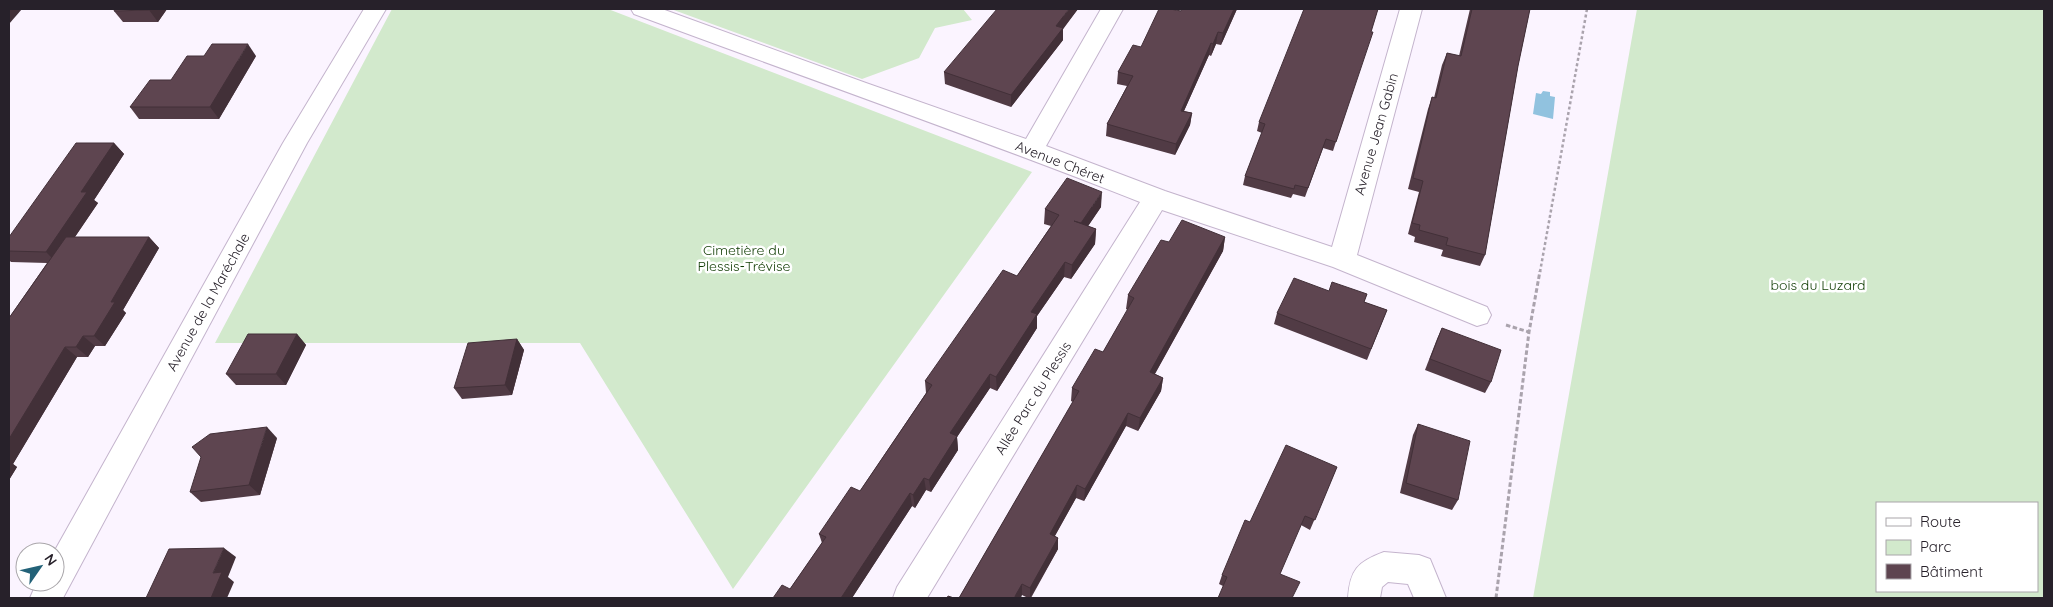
<svg xmlns="http://www.w3.org/2000/svg" width="2053" height="607" viewBox="0 0 2053 607" font-family="Quicksand,sans-serif">
	<style>
		.green { fill: #d2e9cc; fill-rule: evenodd }
		.water { fill: #91c2df }
		.lines { fill: none; stroke-linecap: round; stroke-linejoin: round }
		.street-casing { stroke: #c4b4cd; stroke-width: 2 }
		.secondary-casing { stroke: #c4b4cd; stroke-width: 2 }
		.path-far1 { stroke: #aaa3ad; stroke-width: 2.5; stroke-dasharray: 3 2.5; stroke-linecap: butt }
		.path { stroke: #aaa3ad; stroke-width: 3; stroke-dasharray: 4.5 2.5; stroke-linecap: butt }
		.street { fill: #fff; fill-rule: evenodd }
		.secondary { fill: #fff; fill-rule: evenodd }
		.wall { fill: #513b45 }
		.shaded-wall { fill: #423038 }
		.building { fill: #5e4550; stroke: #423038 }
		.labels { text-anchor: middle; dominant-baseline: central; stroke-width: 5; stroke-linejoin: round; paint-order: stroke }
		.street-label { font-size: 14px; fill: #27212a; stroke: #fff }
		.park-label { font-size: 14px; fill: #0f3b02; stroke: #fff }
	</style>
	<rect width="100%" height="100%" fill="#fbf4ff"/>
	<g class="green">
		<path d="M392,9H608L1032,172L733,589L580,343H215Z"/>
		<path d="M671,9H963L972,20L935,28L919,58L862,79Z"/>
		<path d="M1637,9H2044V598H1533ZM1877,503H2037V591H1877Z"/>
	</g>
	<path class="water" d="M1543,91L1550,92V96L1555,97L1553,119L1533,114L1536,93L1541,94Z"/>
	<g class="lines">
		<defs>
			<g id="street">
				<path d="M631,9H662L866,83L1026,139L1101,9H1123L1046,146L1165,191L1332,247L1400,9H1422L1357,255L1487,307L1491,315L1487,323L1477,326L1333,267L1162,210L927,598H893L897,587L1140,202C973,136 803,77 634,14Z"/>
				<path d="M1384,552L1419,555L1430,559L1446,598H1414L1408,584L1388,582L1382,587L1380,598H1348C1350,570 1357,562 1384,552Z"/>
			</g>
			<path id="secondary" d="M364,9H386L307,143L63,598H30L37,582H55L54,552L283,143Z"/>
		</defs>
		<use href="#street" class="street-casing"/>
		<use href="#secondary" class="secondary-casing"/>
		<path class="path-far1" d="M1540,272L1587,9"/>
		<g class="path">
			<path d="M1506,325L1529,332"/>
			<path d="M1496,598L1529,332L1540,271"/>
		</g>
		<use href="#street" class="street"/>
		<use href="#secondary" class="secondary"/>
	</g>
	<g class="wall">
		<path d="M167,9L158,22H123L114,11Z"/>
		<path d="M1078,9L1063,28V40L1011,107L945,84L944,72Z"/>
		<path d="M1237,9L1221,45L1216,44L1211,56L1209,55L1184,111L1192,113L1190,125L1175,155L1106,136L1107,124L1127,86L1117,84L1118,72L1141,47L1181,11Z"/>
		<path d="M1378,9L1333,151L1323,148L1305,197L1293,194L1291,198L1243,185L1245,176L1262,133L1257,131L1259,122Z"/>
		<path d="M1470,9H1530L1518,66L1485,255L1480,266L1441,256L1443,250L1414,242L1415,237L1408,234L1419,192L1408,189L1428,109L1432,97L1434,98L1442,65L1447,53L1459,56Z"/>
		<path d="M256,56L219,119H139L130,107L171,80Z"/>
		<path d="M114,143L124,154L94,200L98,203L75,237H149L159,248L123,310L126,313L105,346H95L88,357H77L13,464L17,467L9,480V318L47,263L11,262L9,260V237Z"/>
		<path d="M1101,207L1088,226L1096,229L1095,244L1071,279L1064,277L1037,316V328L997,391L990,388L957,437L958,450L931,492L926,490L915,508L912,506L852,598H773L790,589L822,543L819,534L860,491L926,393L925,381L1017,276L1051,226L1044,224L1045,209Z"/>
		<path d="M1225,237L1223,251L1155,374L1163,378L1161,391L1138,431L1126,426L1084,501L1076,498L1055,536L1058,538V549L1031,598H1028L1022,595L959,598L1073,402L1071,401L1072,388L1103,352L1128,310L1126,309L1128,295L1169,242Z"/>
		<path d="M1329,291L1367,294L1364,302L1387,310L1367,360L1274,324L1277,313Z"/>
		<path d="M1442,328L1491,382L1485,393L1425,370L1437,339Z"/>
		<path d="M297,334L306,345L286,385H236L226,374Z"/>
		<path d="M517,339L524,350L512,395L462,399L454,388Z"/>
		<path d="M1418,424L1458,500L1452,510L1400,493L1413,435Z"/>
		<path d="M277,438L260,495L201,502L190,492Z"/>
		<path d="M1337,467L1310,530L1301,525L1223,586L1219,584L1222,575L1250,522Z"/>
	</g>
	<g class="shaded-wall">
		<path d="M9,9H22L9,24Z"/>
		<path d="M150,9H167L158,22L149,10Z"/>
		<path d="M1069,9H1078L1061,32L1063,28V40L1011,107V95L1056,26Z"/>
		<path d="M1234,9H1237L1221,45L1223,33Z"/>
		<path d="M1218,32L1216,44L1211,56L1213,44Z"/>
		<path d="M1211,43L1209,55L1179,122L1181,111Z"/>
		<path d="M248,44L256,56L219,119L210,107Z"/>
		<path d="M1192,113L1190,125L1175,155L1176,144Z"/>
		<path d="M114,143L124,154L94,200L98,203L57,263L46,252L81,192Z"/>
		<path d="M1102,192L1101,207L1080,238L1081,223Z"/>
		<path d="M1096,229L1095,244L1071,279L1072,265Z"/>
		<path d="M149,237L159,248L123,310L126,313L105,346L94,336L111,302Z"/>
		<path d="M1225,237L1223,251L1148,386L1150,372Z"/>
		<path d="M1065,262L1064,277L1037,316V328L997,391L996,377L1031,312Z"/>
		<path d="M297,334L306,345L286,385L276,374Z"/>
		<path d="M83,336L95,346L88,357L76,347Z"/>
		<path d="M517,339L524,350L512,395L505,385Z"/>
		<path d="M65,347L77,357L13,464L17,467L9,480V439Z"/>
		<path d="M990,374V388L957,437L958,450L931,492L929,480L950,433Z"/>
		<path d="M1163,378L1161,391L1138,431L1140,418Z"/>
		<path d="M1128,413L1126,426L1084,501L1085,489Z"/>
		<path d="M267,427L277,438L260,495L249,485Z"/>
		<path d="M924,478L926,490L915,508L913,495Z"/>
		<path d="M1077,485L1076,498L1049,546L1050,534Z"/>
		<path d="M910,493L912,506L852,598H841Z"/>
		<path d="M1058,538V549L1030,598V588Z"/>
		<path d="M224,548L236,557L228,577L234,582L227,598H211L213,573Z"/>
		<path d="M1022,584V595L1021,598H1014Z"/>
	</g>
	<g class="building">
		<path d="M115,9H150L149,10L114,11Z"/>
		<path d="M997,9H1069L1056,26L1063,28L1011,95L944,72Z"/>
		<path d="M1159,9H1170L1181,11L1182,9H1234L1223,33L1218,32L1213,44L1211,43L1181,111L1192,113L1176,144L1107,124L1133,76L1118,72L1133,45L1141,47Z"/>
		<path d="M1304,9H1378L1371,32H1373L1336,142L1326,139L1308,188L1295,185L1294,189L1245,176L1265,124L1259,122Z"/>
		<path d="M1472,9H1530L1518,66L1485,255L1446,245L1448,238L1419,230L1420,225L1412,223L1423,181L1413,178L1432,97L1436,98L1447,53L1461,56Z"/>
		<path d="M212,44H248L210,107H130L150,80H171L187,56H204Z"/>
		<path d="M76,143H114L81,192H87L46,252L9,251V237Z"/>
		<path d="M1067,178L1102,192L1081,223L1074,221L1096,229L1072,265L1065,262L1031,312L1037,314L996,377L990,374L950,433L957,436L929,480L924,478L913,495L910,493L841,598H773L782,585L790,589L826,537L819,534L851,487L860,491L932,385L925,381L1003,270L1017,276L1059,215L1045,209Z"/>
		<path d="M1182,220L1225,237L1150,372L1163,378L1140,418L1128,413L1085,489L1077,485L1050,534L1058,538L1030,588L1022,584L1014,598H959L1079,391L1072,388L1095,349L1103,352L1134,298L1128,295L1161,240L1169,242Z"/>
		<path d="M66,237H149L111,302H115L94,336H83L76,347H65L9,439V318Z"/>
		<path d="M1294,278L1329,291L1332,282L1367,294L1364,302L1387,310L1371,349L1277,313Z"/>
		<path d="M1442,328L1501,350L1491,382L1430,359Z"/>
		<path d="M248,334H297L276,374H226Z"/>
		<path d="M517,339L505,385L454,388L468,343Z"/>
		<path d="M1418,424L1470,441L1458,500L1406,483Z"/>
		<path d="M267,427L249,485L190,492L201,457L192,447L210,434Z"/>
		<path d="M1286,445L1337,467L1315,520L1305,516L1280,574L1300,582L1292,598H1218L1227,577L1222,575L1245,520L1250,522Z"/>
		<path d="M224,548L213,573L222,572L211,598H146L169,549Z"/>
		<path d="M948,596L954,598H947Z"/>
	</g>
	<g class="labels">
		<g class="street-label">
			<text transform="translate(1376 134) rotate(-74)">Avenue Jean Gabin</text>
			<text transform="translate(1060 162) rotate(21)">Avenue Chéret</text>
			<text transform="translate(208 302) rotate(-61)">Avenue de la Maréchale</text>
			<text transform="translate(1033 398) rotate(-58)">Allée Parc du Plessis</text>
		</g>
		<g class="park-label">
			<text x="744" y="250">Cimetière du<tspan x="744" dy="16">Plessis-Trévise</tspan></text>
			<text x="1818" y="285">bois du Luzard</text>
		</g>
	</g>
	<rect width="2053" height="607" fill="none" stroke="#27212a" stroke-width="20"/>
	<rect x="1876" y="502" width="162" height="90" fill="#ffffff" stroke="#a9a6aa"/>
	<rect x="1886" y="518" width="25" height="8" fill="#ffffff" stroke="#a9a6aa"/>
	<text x="1920" y="527" font-size="15" fill="#27212a">Route</text>
	<rect x="1886" y="540" width="25" height="15" fill="#d2e9cc" stroke="#a9a6aa"/>
	<text x="1920" y="552" font-size="15" fill="#27212a">Parc</text>
	<rect x="1886" y="564" width="25" height="15" fill="#5e4550" stroke="#a9a6aa"/>
	<text x="1920" y="577" font-size="15" fill="#27212a">Bâtiment</text>
	<g transform="translate(40 567) rotate(56)"><circle r="24" fill="#ffffff" stroke="#a9a6aa"/>
	<path d="M0-4L9 19L0 12L-9 19Z" fill="#236278"/>
	<text y="-8" font-size="14" font-weight="bold" text-anchor="middle" fill="#27212a">N</text>
	</g>
</svg>
